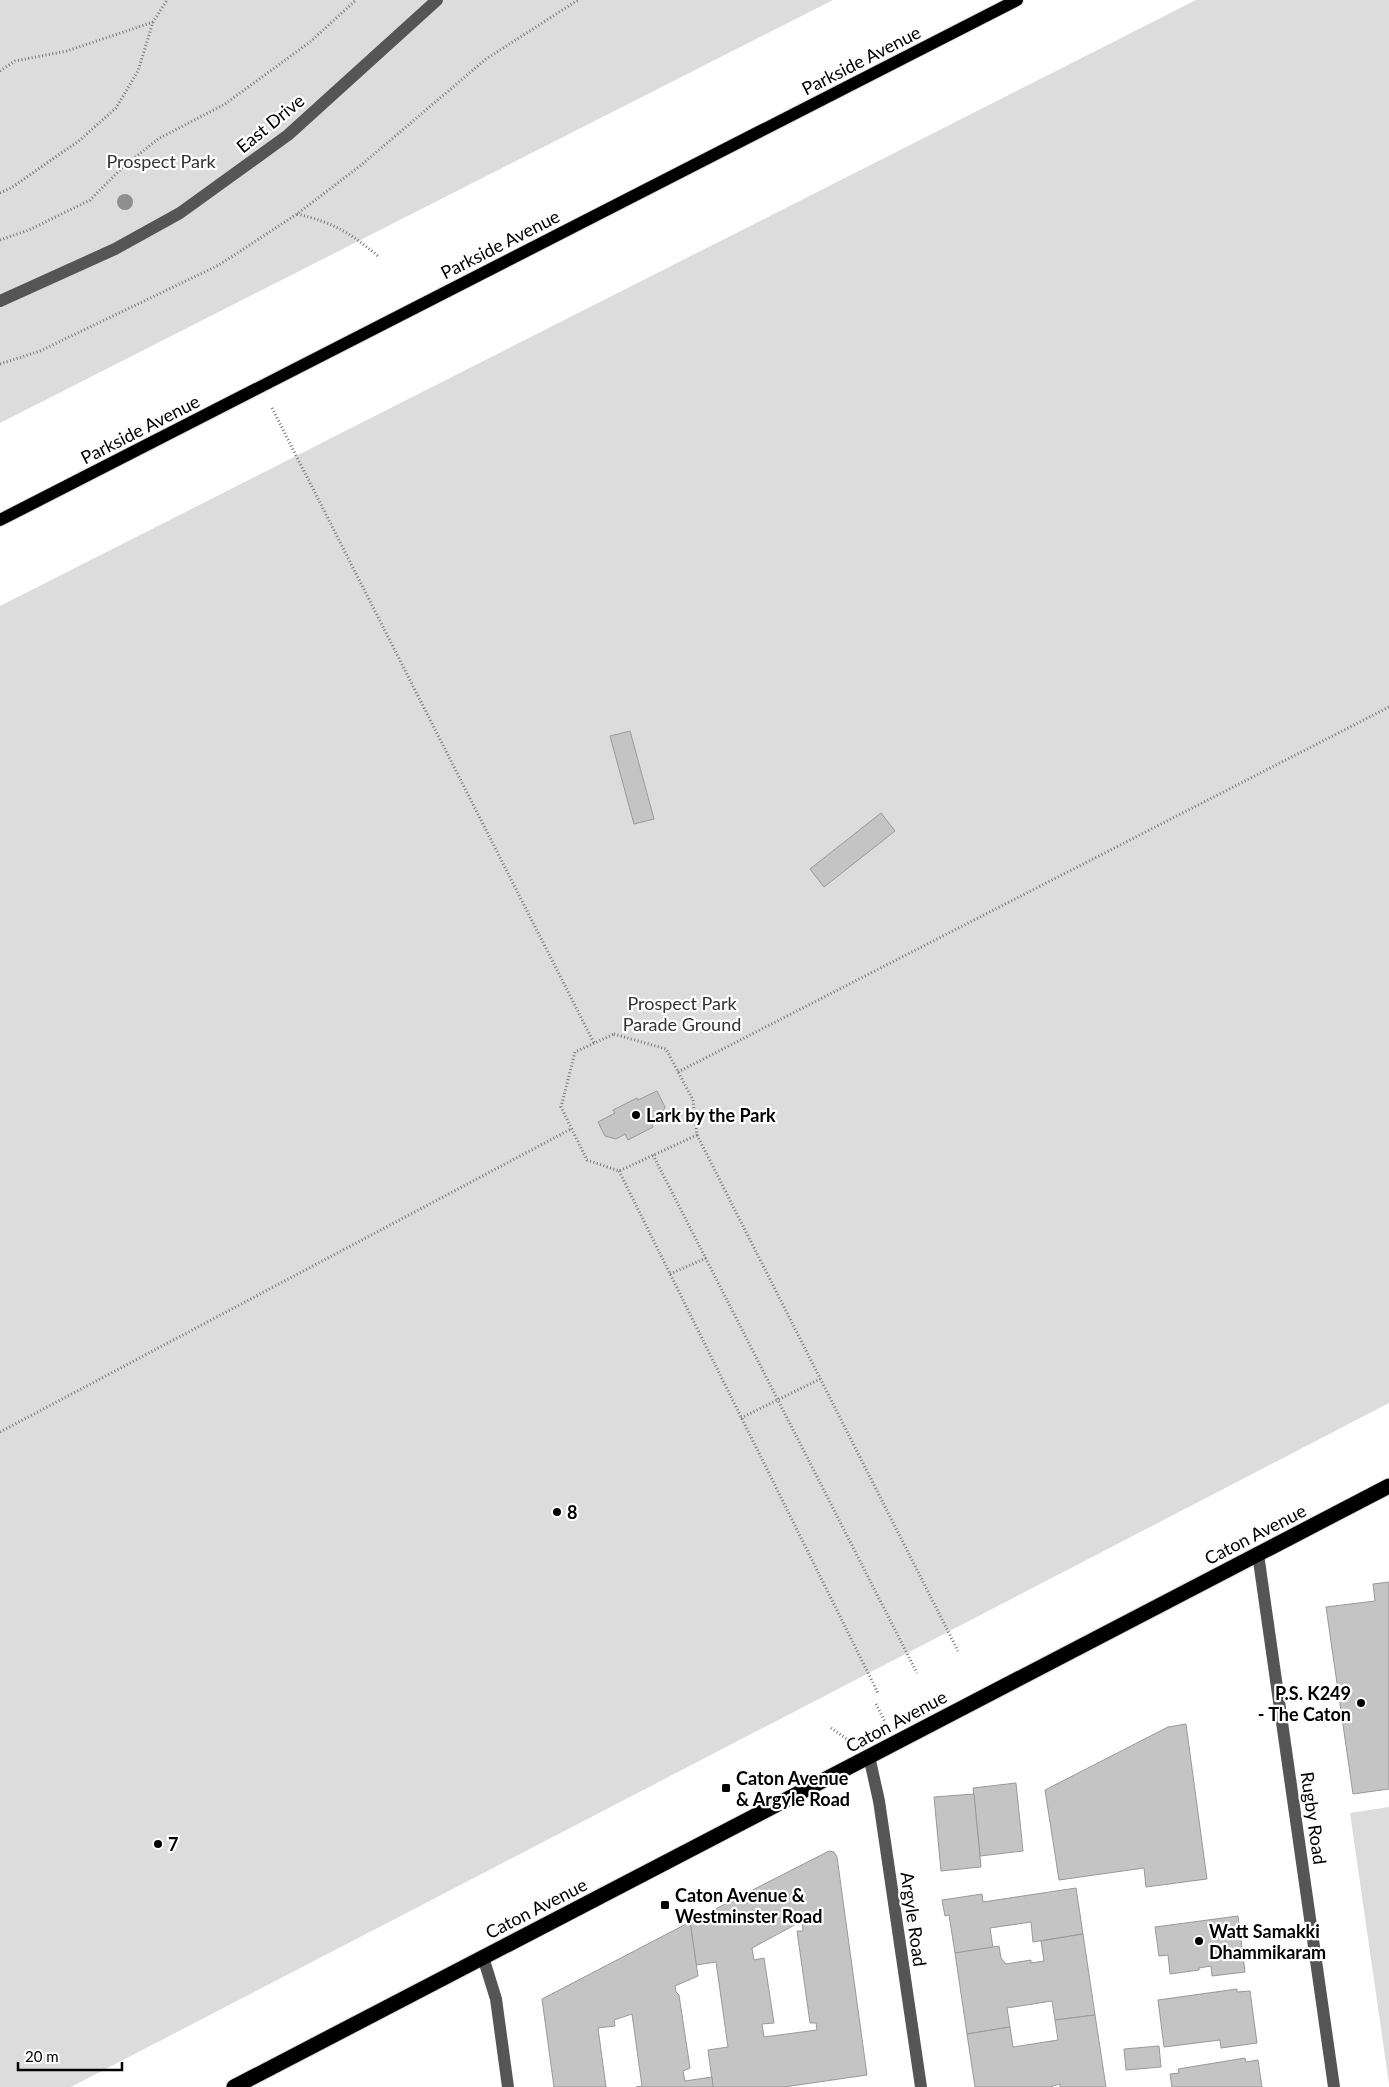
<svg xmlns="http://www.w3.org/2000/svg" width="1389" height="2087" viewBox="0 0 1389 2087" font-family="Lato,sans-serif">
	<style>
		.green { fill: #dcdcdc }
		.building { fill: #c4c4c4; stroke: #999; fill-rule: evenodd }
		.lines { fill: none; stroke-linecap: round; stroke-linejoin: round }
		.major-casing { stroke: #dbdbdb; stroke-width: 14 }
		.highway-casing { stroke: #dbdbdb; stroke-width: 17 }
		.path { stroke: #777; stroke-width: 3; stroke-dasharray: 1 2.5; stroke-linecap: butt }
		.minor { stroke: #555; stroke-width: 12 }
		.major { stroke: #000; stroke-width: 12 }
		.highway { stroke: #000; stroke-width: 15 }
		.tree { fill: #8f8f8f }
		.poi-dot { fill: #000; stroke: #fff; stroke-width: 2 }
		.labels { text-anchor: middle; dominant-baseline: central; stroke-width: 4.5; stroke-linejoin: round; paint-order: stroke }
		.street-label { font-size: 18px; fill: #000; stroke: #fff }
		.park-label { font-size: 18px; fill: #333; stroke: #fff }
		.poi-label { font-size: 18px; font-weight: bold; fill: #000; stroke: #fff; text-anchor: start }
	</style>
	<rect width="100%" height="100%" fill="#fff"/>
	<g class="green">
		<path d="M0,0H833L0,423Z"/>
		<path d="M1196,0H1389V1403L71,2087H0V606Z"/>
		<path d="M1389,1807V2084L1350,1813Z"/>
	</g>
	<g class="building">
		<path d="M630,731L654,819L634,824L610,736Z"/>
		<path d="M881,813L895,831L824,887L810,869Z"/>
		<path d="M657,1091L665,1107L661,1116L651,1122L653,1127L628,1140L625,1134L616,1139L605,1136L598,1122L615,1113L613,1110L637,1098L638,1100Z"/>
		<path d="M1389,1582V1789L1353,1794L1326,1607L1375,1601L1373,1584Z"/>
		<path d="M1186,1724L1207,1879L1146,1887L1144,1868L1059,1880L1045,1790L1168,1727Z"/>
		<path d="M1016,1783L1023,1851L980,1856L973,1788Z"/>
		<path d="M974,1794L981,1867L941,1871L934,1797Z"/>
		<path d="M829,1851L834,1852L837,1857L867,2075L784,2087H713L708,2050L728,2047L716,1962L696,1965L690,1922ZM802,1921L803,1931H797L810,2023H816L817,2030L764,2037L762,2024L774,2023L764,1958L754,1960L752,1948Z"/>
		<path d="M1076,1888L1083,1934L1033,1942L1031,1922L990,1928L993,1948L955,1953L949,1915L945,1916L942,1900L982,1894L983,1902Z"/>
		<path d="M1238,1916L1245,1972L1212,1976L1211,1966L1199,1968V1970L1170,1974L1168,1955L1159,1956L1155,1927Z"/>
		<path d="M690,1922L698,1976L675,1986L676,1992L679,1995L690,2068L683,2071L685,2081L712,2077L713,2087H636L642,2086L632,2014L614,2020L615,2026L598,2028L606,2087H554L542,1999Z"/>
		<path d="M1083,1934L1095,2015L1055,2020L1052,2001L1007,2008L1010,2027L967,2034L955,1953L999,1946L1001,1958L1006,1964L1031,1960V1963L1044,1961L1041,1941Z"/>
		<path d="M1237,1989V1992L1250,1991L1257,2043L1221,2048L1220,2040L1164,2047L1158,2000Z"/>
		<path d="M1095,2015L1106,2087H1060V2084L1050,2087H975L967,2034L1010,2027L1013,2047L1058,2040L1055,2020Z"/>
		<path d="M1159,2046L1161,2067L1126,2070L1124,2049Z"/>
		<path d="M1245,2058L1246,2062L1258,2060L1262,2087H1172L1170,2074L1179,2073L1178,2069Z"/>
	</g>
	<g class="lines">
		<defs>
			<path id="major" d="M0,520L1017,0"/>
			<path id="highway" d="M234,2087L1389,1486"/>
		</defs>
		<use href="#major" class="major-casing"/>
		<use href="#highway" class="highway-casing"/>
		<g class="path">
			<path d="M0,71L15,61L67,51L153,22"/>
			<path d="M0,193L11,188L80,140L116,108L138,71L153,22L167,0"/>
			<path d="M297,214C334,223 349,232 378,256"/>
			<path d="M0,240L29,230L90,200L122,168L158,139L225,104L310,42L356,0"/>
			<path d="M0,364L40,351L219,265L297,214L360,166L486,59L578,0"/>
			<path d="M272,408L594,1043"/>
			<path d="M614,1034L666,1049L693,1100L697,1135L619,1171L587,1160L561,1107L575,1052Z"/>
			<path d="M678,1072L1389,707"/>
			<path d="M697,1135L958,1651"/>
			<path d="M653,1155L917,1673"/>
			<path d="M619,1171L878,1693"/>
			<path d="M670,1274L706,1258"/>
			<path d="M741,1418L820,1379"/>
			<path d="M0,1432L571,1129"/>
			<path d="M876,1704L885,1722"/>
			<path d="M831,1728L847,1739"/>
		</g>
		<g class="minor">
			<path d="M0,301L115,249L180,213L288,135L437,0"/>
			<path d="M1258,1554L1334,2087"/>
			<path d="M869,1756L879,1801L921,2087"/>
			<path d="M483,1957L496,1999L508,2087"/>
		</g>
		<use href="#major" class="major"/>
		<use href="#highway" class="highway"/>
	</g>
	<circle class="tree" cx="125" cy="202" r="8"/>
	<g class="poi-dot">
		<circle cx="636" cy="1115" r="5"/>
		<circle cx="557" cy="1512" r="5"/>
		<circle cx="1361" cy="1703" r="5"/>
		<rect x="721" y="1783" width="10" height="10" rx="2.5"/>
		<circle cx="158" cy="1844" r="5"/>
		<rect x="660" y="1900" width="10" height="10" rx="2.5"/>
		<circle cx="1199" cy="1941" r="5"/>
	</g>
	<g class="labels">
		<g class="street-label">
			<text transform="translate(861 60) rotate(-27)">Parkside Avenue</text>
			<text transform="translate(270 123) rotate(-39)">East Drive</text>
			<text transform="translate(500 244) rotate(-27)">Parkside Avenue</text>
			<text transform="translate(140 429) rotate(-27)">Parkside Avenue</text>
			<text transform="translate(1255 1534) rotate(-27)">Caton Avenue</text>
			<text transform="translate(896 1721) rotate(-28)">Caton Avenue</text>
			<text transform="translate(1314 1818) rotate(82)">Rugby Road</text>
			<text transform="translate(536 1908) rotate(-27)">Caton Avenue</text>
			<text transform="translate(914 1919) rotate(82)">Argyle Road</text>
		</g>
		<g class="park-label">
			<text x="161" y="161">Prospect Park</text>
			<text x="682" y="1003">Prospect Park<tspan x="682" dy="21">Parade Ground</tspan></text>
		</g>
		<g class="poi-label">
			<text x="646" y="1115">Lark by the Park</text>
			<text x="567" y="1512">8</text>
			<text x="1351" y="1693" text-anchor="end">P.S. K249<tspan x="1351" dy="21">- The Caton</tspan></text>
			<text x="736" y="1778">Caton Avenue<tspan x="736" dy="21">&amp; Argyle Road</tspan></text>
			<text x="168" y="1844">7</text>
			<text x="675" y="1895">Caton Avenue &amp;<tspan x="675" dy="21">Westminster Road</tspan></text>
			<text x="1209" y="1931">Watt Samakki<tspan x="1209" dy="21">Dhammikaram</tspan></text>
		</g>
	</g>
	<path d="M18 2062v8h104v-8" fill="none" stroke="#000000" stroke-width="2.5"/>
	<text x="25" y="2062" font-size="15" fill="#000000" stroke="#ffffff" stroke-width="4" paint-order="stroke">20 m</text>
</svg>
